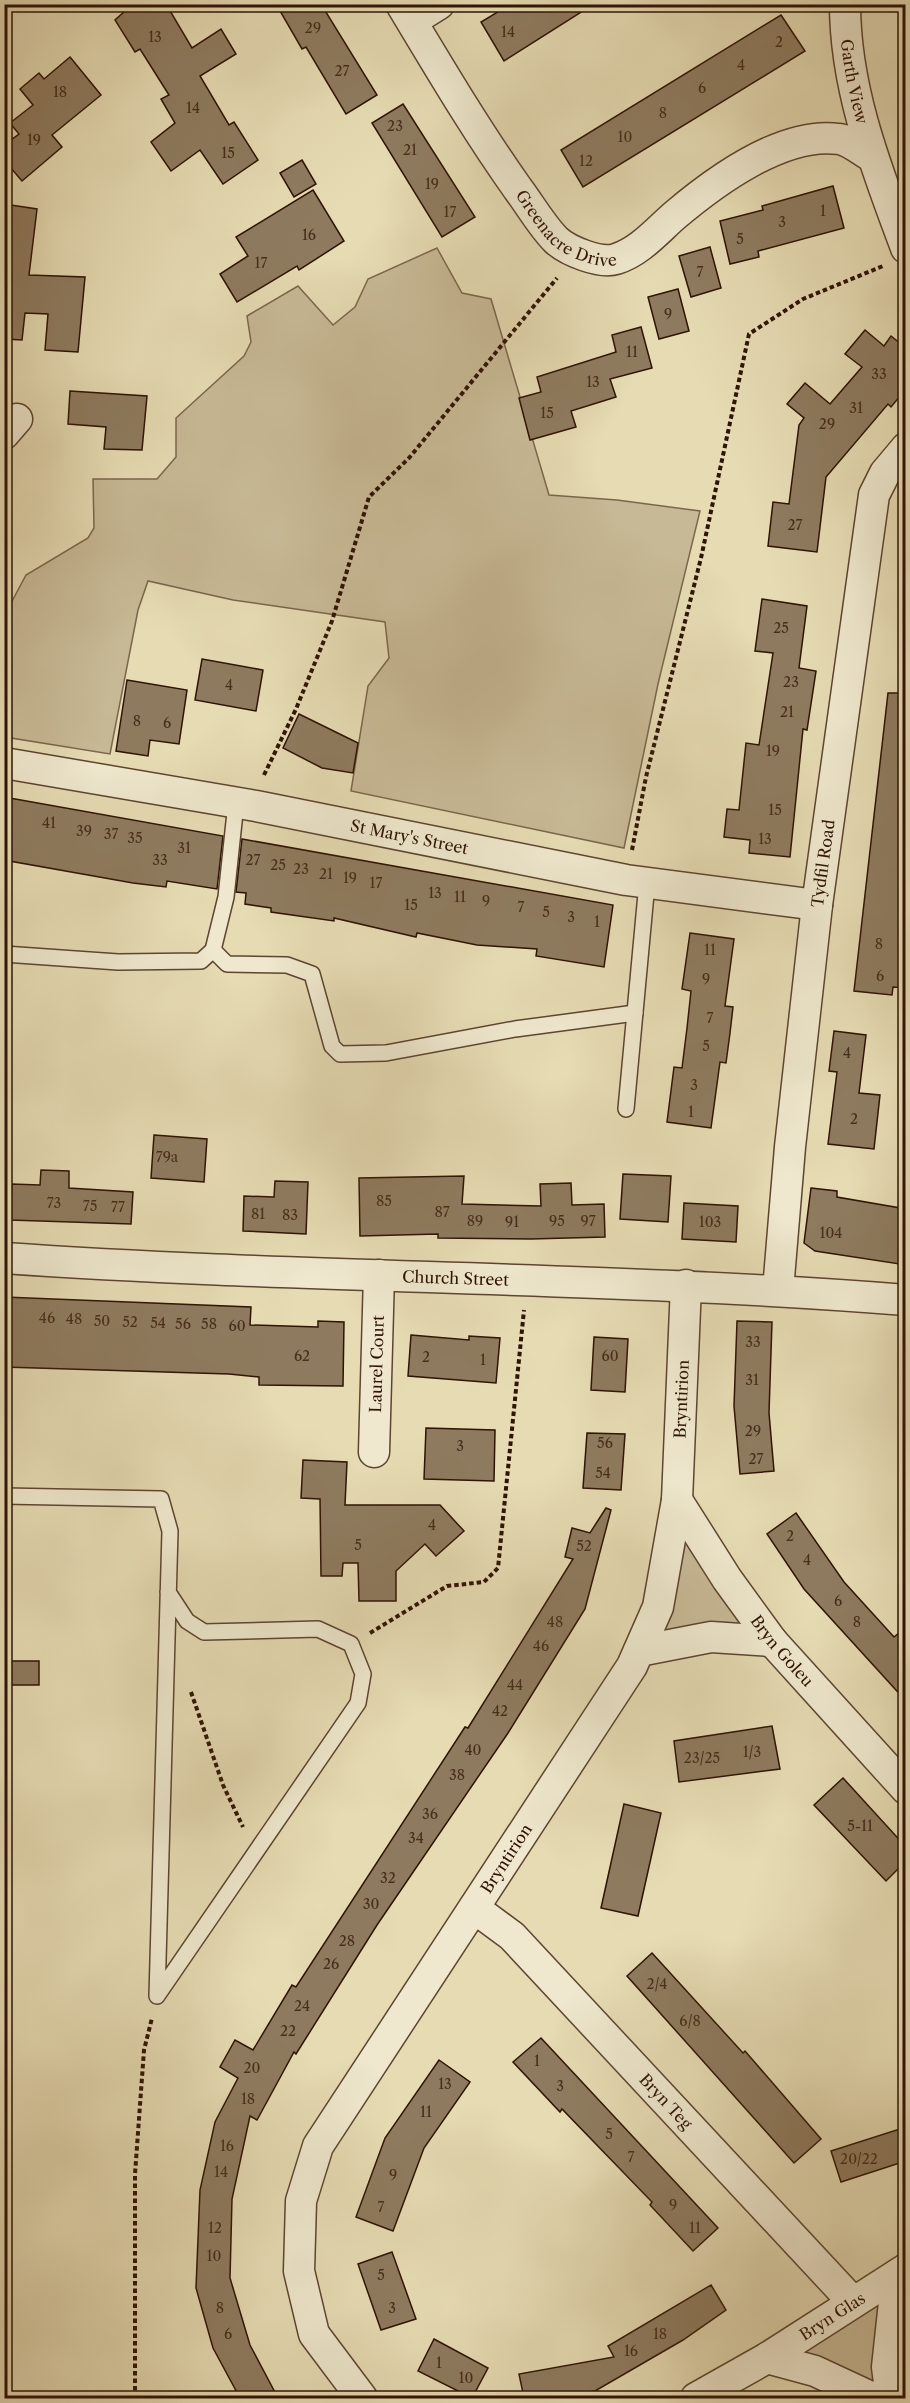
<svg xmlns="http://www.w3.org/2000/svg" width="910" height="2403" viewBox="0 0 910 2403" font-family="'Libre Caslon Text',serif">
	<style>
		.green { fill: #c7b995; stroke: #7b664c; stroke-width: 1.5 }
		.building { fill: #8e7b5f; stroke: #2f1304; stroke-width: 1.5 }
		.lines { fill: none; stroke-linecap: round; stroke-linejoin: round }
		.service-casing { stroke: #5d4530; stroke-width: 18 }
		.minor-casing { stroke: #5d4530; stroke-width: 33 }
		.path { stroke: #2f1304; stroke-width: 4; stroke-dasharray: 4.5 3; stroke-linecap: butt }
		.service { stroke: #efe8ce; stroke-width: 15 }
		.minor { stroke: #efe8ce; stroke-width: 30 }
		.labels { text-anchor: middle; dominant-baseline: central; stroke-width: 5; stroke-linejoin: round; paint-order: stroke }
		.number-label { font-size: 14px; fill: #472d1b }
		.street-label { font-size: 16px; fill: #2f1304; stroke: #efe8ce }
	</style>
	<rect width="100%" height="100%" fill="#e6dbb3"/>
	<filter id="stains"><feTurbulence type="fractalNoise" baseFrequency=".00333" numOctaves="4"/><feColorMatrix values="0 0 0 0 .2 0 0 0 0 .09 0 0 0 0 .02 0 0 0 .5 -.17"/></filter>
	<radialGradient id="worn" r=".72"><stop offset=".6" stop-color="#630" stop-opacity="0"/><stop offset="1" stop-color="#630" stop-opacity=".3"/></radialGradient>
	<g class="green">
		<path d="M437,248L462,293L491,299L549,495L617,500L700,511L658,684L624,848L351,791L368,686L389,658L385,622L233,600L148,581L138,610L110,754L5,737V608L11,603L26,575L88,538L94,528L93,479H157L176,457V418L244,356L251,342L247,316L298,286L333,325L355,307L368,279Z"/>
		<path d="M677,1500L772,1641L639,1651Z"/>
		<path d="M897,2275L890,2390L793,2364L820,2322Z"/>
	</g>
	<g class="building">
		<path d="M133,4H166L192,48L221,29L236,54L200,76L229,125L234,122L258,160L223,184L200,150L171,171L151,142L175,123L161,99L169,95L140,49L135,52L115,20Z"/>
		<path d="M276,4H321L377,95L346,114L306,47L302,49Z"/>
		<path d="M511,4H594L504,61L481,22Z"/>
		<path d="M781,15L805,51L583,187L561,150Z"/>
		<path d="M70,57L101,95L52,135L62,147L22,181L4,160V145L19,134L10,123L33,105L20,89L39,73L44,79Z"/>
		<path d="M403,104L475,217L442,237L372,123Z"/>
		<path d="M302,160L316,184L294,197L280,173Z"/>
		<path d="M833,186L844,228L758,251L759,257L730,264L720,221L763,210L762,206Z"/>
		<path d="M313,190L344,241L299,270L297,266L237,302L220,274L248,256L236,237Z"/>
		<path d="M4,204L37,209L29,275L85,277L78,352L45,350L48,314L25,313L22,340L4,339Z"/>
		<path d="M710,247L721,288L691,297L679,256Z"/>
		<path d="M678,289L689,331L659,339L648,297Z"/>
		<path d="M641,327L652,368L610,379L616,397L571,411L576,427L530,440L519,398L541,392L537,377L616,352L612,335Z"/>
		<path d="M865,330L884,346L891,336L906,348V389L891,407L888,404L826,477L817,552L768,546L773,502L789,504L799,425L804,418L787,404L805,383L830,404L862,367L845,354Z"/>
		<path d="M70,391L147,396L142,450L104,449L106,427L68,424Z"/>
		<path d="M762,599L807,606L799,668L816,671L807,730L803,729L790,857L749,853L750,840L724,837L727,809L739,810L746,743L759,745L773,653L755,651Z"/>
		<path d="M202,659L263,670L256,711L195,700Z"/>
		<path d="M127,680L187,690L179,744L150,740L148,756L116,751Z"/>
		<path d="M888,693H906V903L903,902L899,950L906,951V988L893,987L892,995L854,991Z"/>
		<path d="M299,714L358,743L353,773L322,768L283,748Z"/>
		<path d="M4,797L223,836L217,889L167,881L166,887L133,883L4,860Z"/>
		<path d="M242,839L613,905L604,967L536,956L537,949L477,945L417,933L416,937L334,918V921L271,912V908L245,904L246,893L236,892Z"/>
		<path d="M690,933L734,939L725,1006L733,1007L730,1033L726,1063L720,1062L711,1128L667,1122L674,1067L682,1068L687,1028L691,991L682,989Z"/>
		<path d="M834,1031L866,1035L859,1093L880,1095L874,1149L828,1144L837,1072L829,1071Z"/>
		<path d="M154,1135L207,1139L204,1182L151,1178Z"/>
		<path d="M41,1170L69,1171V1188L133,1192L131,1224L10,1220L12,1184L40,1185Z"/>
		<path d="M623,1174L671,1176L668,1222L620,1219Z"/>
		<path d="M464,1176L462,1204L541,1206L540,1184L571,1183L572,1205L604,1204L605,1237L531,1239L438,1238V1234L360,1236L359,1178Z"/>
		<path d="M275,1181L308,1182L306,1234L243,1231L244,1196L274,1197Z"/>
		<path d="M811,1188L837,1191V1197L906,1209V1265L815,1251L804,1243Z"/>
		<path d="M684,1203L738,1206L736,1242L682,1239Z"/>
		<path d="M4,1297L251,1307L250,1325L318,1327V1321L344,1322L343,1386L259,1385V1377L229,1374L4,1367Z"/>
		<path d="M737,1321L772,1322L769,1413L774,1471L740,1474L734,1406Z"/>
		<path d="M411,1335L469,1340V1336L500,1338L496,1383L408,1376Z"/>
		<path d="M594,1337L628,1339L625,1392L591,1390Z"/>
		<path d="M426,1428L495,1430L494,1481L424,1479Z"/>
		<path d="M587,1433L625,1434L621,1490L583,1488Z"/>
		<path d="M303,1460L347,1462L345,1505H440L464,1531L436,1556L425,1544L396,1571V1601H359L358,1563H343L342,1576H321L320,1499L301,1498Z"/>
		<path d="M606,1508L611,1510L585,1609L508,1733L377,1925L296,2054L294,2052L257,2120L250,2116L232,2199L230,2278L250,2345L278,2398H240L213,2348L196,2288L200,2190L215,2122L238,2078L220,2067L235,2040L253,2050L292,1985L296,1987L465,1727L468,1728L573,1559L565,1557L572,1528L590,1533Z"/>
		<path d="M796,1513L844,1582L894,1637L906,1627V1701L804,1589L767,1534Z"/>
		<rect x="4" y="1661" width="35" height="24"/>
		<path d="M772,1726L780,1769L679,1782L674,1741Z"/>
		<path d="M843,1778L906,1847V1861L886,1881L814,1805Z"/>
		<path d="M624,1804L661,1813L638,1916L601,1908Z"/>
		<path d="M652,1953L743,2053L745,2051L821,2139L794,2163L627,1976Z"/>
		<path d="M541,2038L718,2228L693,2251L650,2205L652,2202L562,2109L560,2112L513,2062Z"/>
		<path d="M439,2060L470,2082L424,2148L393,2231L356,2217L385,2138Z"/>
		<path d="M906,2127V2161L841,2182L831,2151Z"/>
		<path d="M392,2252L416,2319L381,2330L358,2264Z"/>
		<path d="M711,2285L726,2310L683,2340L595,2391L557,2398H524L519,2374L614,2357L608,2346Z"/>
		<path d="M434,2339L488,2368L472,2398L418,2371Z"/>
	</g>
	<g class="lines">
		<defs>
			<g id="service">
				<path d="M213,950L227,964L287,965L312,974L332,1046L340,1054L386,1053L515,1029L635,1013"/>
				<path d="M4,954L118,962L201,961L213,950L226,897L236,803"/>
				<path d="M626,1109L647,883"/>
				<path d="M4,1496L161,1499L170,1531L157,1996L358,1703L363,1674L351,1644L318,1629L204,1632L187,1621L168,1592"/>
			</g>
			<g id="minor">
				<path id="s1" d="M401,4C439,67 476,130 518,189C530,205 542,226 556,240C568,251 600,264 616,259C639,252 657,231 674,216C714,182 783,131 839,139C849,140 862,151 871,156"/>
				<path id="s2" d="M845,4C845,90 877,170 906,248"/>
				<path d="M412,21L439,4"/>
				<path d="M4,434L17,419"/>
				<path id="s3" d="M4,763L256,806L626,880L817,905"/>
				<path id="s4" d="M4,1258C305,1279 605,1276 906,1300"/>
				<path id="s5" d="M778,1290L790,1147L817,905L874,495L885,473L906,448"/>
				<path id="s6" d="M374,1452L379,1275"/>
				<path id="s7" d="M677,1500L727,1579L772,1641L906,1789"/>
				<path d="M639,1651L711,1637L772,1641"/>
				<path id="s8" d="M474,1908L512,1936L853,2302"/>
				<path d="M767,2358L815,2371L873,2398"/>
				<path id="s9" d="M362,2398L314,2334L299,2271L301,2201L318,2146L632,1666L658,1607L677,1500L686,1285"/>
				<path id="s10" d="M696,2398L767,2358L906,2269"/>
				<path d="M891,2398L887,2367L897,2275"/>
			</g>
		</defs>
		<use href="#service" class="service-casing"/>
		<use href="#minor" class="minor-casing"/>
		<g class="path">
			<path d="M264,775L296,709L332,621L369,497L409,458L557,278"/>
			<path d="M632,850L646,777L701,558L749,334L803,299L883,266"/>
			<path d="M370,1633L447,1586L484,1582L498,1568L524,1310"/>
			<path d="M191,1692L223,1785L243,1827"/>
			<path d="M135,2398V2174L144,2050L152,2018"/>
		</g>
		<use href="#service" class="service"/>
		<use href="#minor" class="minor"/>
	</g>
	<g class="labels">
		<g class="number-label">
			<text x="313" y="28">29</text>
			<text x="508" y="32">14</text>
			<text x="155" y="37">13</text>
			<text x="779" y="42">2</text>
			<text x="741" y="65">4</text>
			<text x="342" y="71">27</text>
			<text x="702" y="88">6</text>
			<text x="60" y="92">18</text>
			<text x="193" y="108">14</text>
			<text x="663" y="113">8</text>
			<text x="395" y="126">23</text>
			<text x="625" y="137">10</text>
			<text x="34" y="140">19</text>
			<text x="410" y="150">21</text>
			<text x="228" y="153">15</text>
			<text x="586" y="161">12</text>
			<text x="432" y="184">19</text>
			<text x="823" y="211">1</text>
			<text x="450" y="212">17</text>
			<text x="782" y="222">3</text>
			<text x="309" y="235">16</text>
			<text x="740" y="239">5</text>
			<text x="261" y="263">17</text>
			<text x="700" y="272">7</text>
			<text x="668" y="314">9</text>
			<text x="632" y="352">11</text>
			<text x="879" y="374">33</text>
			<text x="593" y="382">13</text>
			<text x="856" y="408">31</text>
			<text x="547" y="413">15</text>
			<text x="827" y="424">29</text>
			<text x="795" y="525">27</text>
			<text x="781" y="628">25</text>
			<text x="791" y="682">23</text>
			<text x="229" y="685">4</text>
			<text x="787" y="712">21</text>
			<text x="137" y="721">8</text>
			<text x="167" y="723">6</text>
			<text x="773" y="751">19</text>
			<text x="775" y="810">15</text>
			<text x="49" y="823">41</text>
			<text x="84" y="831">39</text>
			<text x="111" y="834">37</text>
			<text x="135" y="838">35</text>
			<text x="765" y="839">13</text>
			<text x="184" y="848">31</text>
			<text x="160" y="860">33</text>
			<text x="253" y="860">27</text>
			<text x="278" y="865">25</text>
			<text x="301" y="869">23</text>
			<text x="326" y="874">21</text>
			<text x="350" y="878">19</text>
			<text x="376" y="883">17</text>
			<text x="435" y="893">13</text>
			<text x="460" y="897">11</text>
			<text x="486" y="901">9</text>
			<text x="411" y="905">15</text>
			<text x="521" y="907">7</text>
			<text x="546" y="912">5</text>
			<text x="571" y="917">3</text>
			<text x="597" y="922">1</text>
			<text x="879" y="944">8</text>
			<text x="710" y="950">11</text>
			<text x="880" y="976">6</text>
			<text x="706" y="979">9</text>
			<text x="710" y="1018">7</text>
			<text x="706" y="1046">5</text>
			<text x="847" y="1053">4</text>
			<text x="694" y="1085">3</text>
			<text x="691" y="1112">1</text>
			<text x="854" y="1119">2</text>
			<text x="167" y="1157">79a</text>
			<text x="384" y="1201">85</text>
			<text x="54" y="1203">73</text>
			<text x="90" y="1206">75</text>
			<text x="118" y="1207">77</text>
			<text x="442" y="1212">87</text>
			<text x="258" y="1214">81</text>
			<text x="290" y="1215">83</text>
			<text x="475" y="1221">89</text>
			<text x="557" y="1221">95</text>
			<text x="588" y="1221">97</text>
			<text x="512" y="1222">91</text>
			<text x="710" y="1222">103</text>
			<text x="831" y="1233">104</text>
			<text x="47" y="1318">46</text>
			<text x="74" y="1319">48</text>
			<text x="102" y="1321">50</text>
			<text x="130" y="1322">52</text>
			<text x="158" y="1323">54</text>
			<text x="183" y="1324">56</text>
			<text x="209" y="1324">58</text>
			<text x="237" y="1326">60</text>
			<text x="753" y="1342">33</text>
			<text x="302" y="1356">62</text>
			<text x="610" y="1356">60</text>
			<text x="426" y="1357">2</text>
			<text x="483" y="1360">1</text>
			<text x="752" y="1380">31</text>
			<text x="753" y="1431">29</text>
			<text x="605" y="1443">56</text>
			<text x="460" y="1446">3</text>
			<text x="756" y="1459">27</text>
			<text x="603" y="1473">54</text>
			<text x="432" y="1525">4</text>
			<text x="790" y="1536">2</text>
			<text x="358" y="1545">5</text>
			<text x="584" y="1546">52</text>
			<text x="807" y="1560">4</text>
			<text x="838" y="1601">6</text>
			<text x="555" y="1622">48</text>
			<text x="857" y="1622">8</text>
			<text x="541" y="1646">46</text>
			<text x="515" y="1685">44</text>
			<text x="500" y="1711">42</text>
			<text x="473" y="1750">40</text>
			<text x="752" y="1752">1/3</text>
			<text x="702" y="1758">23/25</text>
			<text x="457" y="1775">38</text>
			<text x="430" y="1814">36</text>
			<text x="860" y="1826">5-11</text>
			<text x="416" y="1838">34</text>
			<text x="388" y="1878">32</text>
			<text x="371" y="1904">30</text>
			<text x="347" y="1941">28</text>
			<text x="331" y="1964">26</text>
			<text x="657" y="1984">2/4</text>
			<text x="302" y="2006">24</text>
			<text x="690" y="2021">6/8</text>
			<text x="288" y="2031">22</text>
			<text x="537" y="2061">1</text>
			<text x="252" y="2068">20</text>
			<text x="445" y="2084">13</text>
			<text x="560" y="2086">3</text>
			<text x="248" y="2099">18</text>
			<text x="426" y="2112">11</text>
			<text x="609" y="2134">5</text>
			<text x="227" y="2146">16</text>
			<text x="631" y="2157">7</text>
			<text x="859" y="2159">20/22</text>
			<text x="221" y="2172">14</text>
			<text x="393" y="2175">9</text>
			<text x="673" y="2205">9</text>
			<text x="381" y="2207">7</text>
			<text x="215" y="2228">12</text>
			<text x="695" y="2228">11</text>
			<text x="214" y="2256">10</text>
			<text x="381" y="2275">5</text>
			<text x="220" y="2308">8</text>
			<text x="392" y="2308">3</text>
			<text x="228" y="2334">6</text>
			<text x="660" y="2334">18</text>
			<text x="631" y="2351">16</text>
			<text x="439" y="2363">1</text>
			<text x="466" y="2378">10</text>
		</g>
		<g class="street-label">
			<text stroke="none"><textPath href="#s2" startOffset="78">Garth View</textPath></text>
			<text stroke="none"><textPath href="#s1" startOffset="285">Greenacre Drive</textPath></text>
			<text stroke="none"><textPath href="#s3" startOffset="412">St Mary's Street</textPath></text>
			<text stroke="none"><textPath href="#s5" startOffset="429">Tydfil Road</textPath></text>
			<text stroke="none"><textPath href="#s4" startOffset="452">Church Street</textPath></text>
			<text stroke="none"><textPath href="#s6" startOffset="88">Laurel Court</textPath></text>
			<text stroke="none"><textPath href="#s9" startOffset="1120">Bryntirion</textPath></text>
			<text stroke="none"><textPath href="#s7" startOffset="184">Bryn Goleu</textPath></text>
			<text stroke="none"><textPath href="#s9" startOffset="616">Bryntirion</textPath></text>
			<text stroke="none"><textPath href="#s8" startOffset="273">Bryn Teg</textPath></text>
			<text stroke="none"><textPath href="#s10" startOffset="159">Bryn Glas</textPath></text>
		</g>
	</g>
	<rect width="910" height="2403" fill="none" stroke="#e6dbb3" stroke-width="24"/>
	<rect x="6" y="6" width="898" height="2391" fill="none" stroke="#2f1304" stroke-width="3"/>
	<rect x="12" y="12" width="886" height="2379" fill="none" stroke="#2f1304" stroke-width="1.5"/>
	<rect width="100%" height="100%" filter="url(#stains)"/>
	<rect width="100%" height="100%" fill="url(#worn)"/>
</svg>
